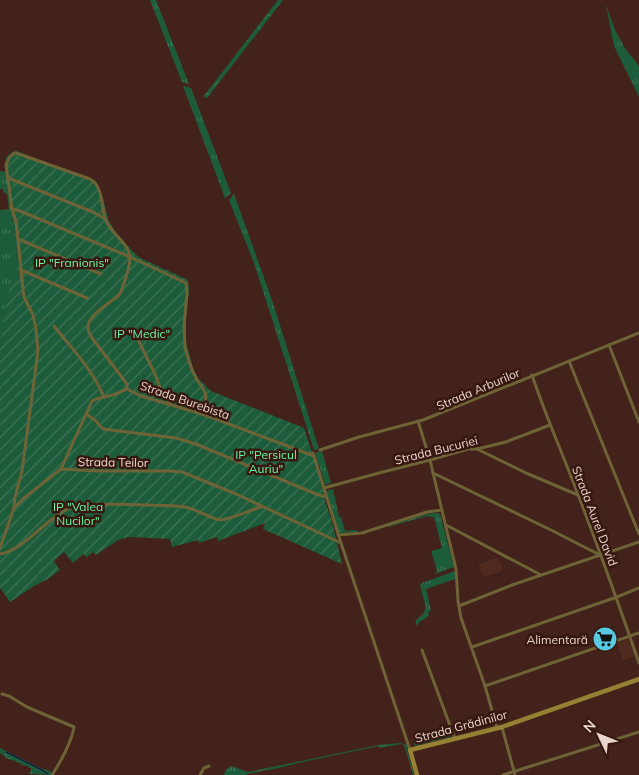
<svg xmlns="http://www.w3.org/2000/svg" width="639" height="775" viewBox="0 0 639 775" font-family="Mulish,sans-serif">
	<style>
		.built { fill: #50291f }
		.grass { fill: url(#grass-tufts) }
		.forest { fill: url(#forest-crowns) }
		.wetland { fill: url(#wetland-marsh) }
		.garden { fill: url(#garden-furrows) }
		.lines { fill: none; stroke-linecap: round; stroke-linejoin: round }
		.stream { stroke: #0e0349; stroke-width: 1 }
		.street { stroke: #6e6336; stroke-width: 3 }
		.secondary { stroke: #948134; stroke-width: 4.5 }
		.labels { text-anchor: middle; dominant-baseline: central; stroke-width: 5; stroke-linejoin: round; paint-order: stroke }
		.park-label { font-size: 12px; fill: #60faa6; stroke: #371810 }
		.street-label { font-size: 12px; fill: #e8d3cd; stroke: #371810 }
		.poi-label { font-size: 12px; fill: #e8d3cd; stroke: #371810; text-anchor: end }
	</style>
	<defs>
		<pattern id="grass-tufts" width="24" height="20" patternUnits="userSpaceOnUse" patternTransform="scale(1.25)"><rect width="24" height="20" fill="#1d5c3a"/><path d="M3 7l-1-3M5 7V3M7 7l1-3M15 17l-1-3M17 17v-4M19 17l1-3" fill="none" stroke="#3e7255"/></pattern>
		<pattern id="forest-crowns" width="20" height="18" patternUnits="userSpaceOnUse" patternTransform="scale(1.25)"><rect width="20" height="18" fill="#1d5c3a"/><path d="M2 6a3 3 0 1 1 6 0M12 15a3 3 0 1 1 6 0" fill="none" stroke="#3e7255"/></pattern>
		<pattern id="wetland-marsh" width="20" height="14" patternUnits="userSpaceOnUse" patternTransform="scale(1.25)"><rect width="20" height="14" fill="#1d5c3a"/><path d="M1 5h8M5 5V1M11 12h8M15 12V8" fill="none" stroke="#3e7255"/></pattern>
		<pattern id="garden-furrows" width="10" height="10" patternUnits="userSpaceOnUse" patternTransform="scale(1.25)"><rect width="10" height="10" fill="#1d5c3a"/><path d="M-1 1l2-2M0 10L10 0M9 11l2-2" fill="none" stroke="#3e7255"/></pattern>
	</defs>
	<rect width="100%" height="100%" fill="#42221a"/>
	<g class="built">
		<path d="M498,557L503,570L500,571V572L484,577L478,565Z"/>
		<path d="M628,639L635,656L623,661L617,643Z"/>
	</g>
	<g class="grass">
		<path d="M150,0H156L189,84L182,82Z"/>
		<path d="M606,5L615,30L626,50L639,66V97L614,46Z"/>
		<path d="M183,86L191,88L231,193L225,198Z"/>
		<path d="M0,171L6,172L19,265L18,279L0,386V210L9,209L7,194L3,192V189H0Z"/>
		<path d="M234,194L272,300L319,449L314,450L254,263L229,200Z"/>
		<path d="M322,451L331,483L325,485L315,453Z"/>
		<path d="M333,489L339,517H341L345,531L357,530V532L339,533L338,531L326,491Z"/>
		<path d="M438,513L440,514L454,567L435,574L437,570L431,551L442,548L434,517L427,516L388,527V526L427,514Z"/>
		<path d="M455,571V579L426,589L431,611L428,612L429,616L419,622L417,626L415,621L423,614L426,608L420,585L422,583Z"/>
		<path d="M450,731L452,735L450,737L415,746L414,742Z"/>
		<path d="M400,743L407,745V750L414,775H413L404,745L402,744L379,748V746L307,761L270,770H266L244,775H224L225,771L231,766L248,772L253,771L378,745Z"/>
	</g>
	<path class="forest" d="M278,0H283L207,98L203,97Z"/>
	<path class="wetland" d="M0,748L44,770L45,769L51,772V774L50,775L30,774L29,772H31V768H29L28,766L21,765V763L16,762V761L8,759L0,753Z"/>
	<path class="garden" d="M16,151L96,181L103,198L108,219L114,230L133,252L140,258L188,280L189,290L186,316V342L193,368L198,378L211,391L304,428L316,465L324,494L323,495L331,518L342,564L263,529L265,523L218,541L217,537L199,543L198,540L172,547L170,539L129,537L118,540L96,555L93,552L87,557L83,554L73,563L64,552L54,561L60,570L48,579L34,586L10,602L0,588V338L2,336V329L9,290L10,286L18,279L19,265L5,165C5,157 9,153 16,151Z"/>
	<g class="lines">
		<path class="stream" d="M6,752L42,770L48,774"/>
		<g class="street">
			<path d="M8,178L93,212L105,219"/>
			<path d="M12,209L20,211L130,257L186,283L187,293L184,327L185,348L192,370L197,380L204,390L206,396L204,411L205,415"/>
			<path d="M18,239L101,274"/>
			<path d="M21,270L87,298"/>
			<path d="M54,326C72,349 93,370 104,397"/>
			<path d="M135,329L136,335C142,348 148,360 154,372C159,383 161,395 171,404"/>
			<path d="M609,345L639,422"/>
			<path d="M569,361L639,534"/>
			<path d="M532,375C546,417 564,457 579,497C600,552 620,608 639,663"/>
			<path d="M86,414L95,420L103,429L176,438L196,444L316,494L326,497"/>
			<path d="M418,421L430,460L456,569L458,601L461,618L485,686L497,728"/>
			<path d="M477,449L526,473L578,495"/>
			<path d="M320,450L359,437L423,420L639,333"/>
			<path d="M313,453L341,543L410,750"/>
			<path d="M61,469L92,401L96,399L113,395L127,389L141,396L205,415L314,456"/>
			<path d="M433,473L551,530L600,555"/>
			<path d="M324,488L379,473L430,460L468,449H477L506,442L550,425"/>
			<path d="M14,508L15,497L22,471L38,351L36,329L33,315L24,297L23,290L18,239L16,222L12,209L6,165L9,158L13,154L16,153L90,179C103,186 101,205 105,218C109,233 129,242 130,258C130,269 124,282 121,292L118,296C109,303 89,315 88,326C87,331 90,334 92,338L127,384V389"/>
			<path d="M446,525L541,575"/>
			<path d="M338,535L362,533L427,512L442,510"/>
			<path d="M0,548L14,508L24,498L61,469L98,471H171L182,472L236,494L341,543"/>
			<path d="M0,554C28,549 54,507 81,505C104,503 128,505 150,505C163,506 177,505 189,508C197,510 214,520 221,520C234,518 248,511 261,507"/>
			<path d="M459,606L512,585L639,542"/>
			<path d="M472,647L617,597L639,588"/>
			<path d="M422,650L455,739"/>
			<path d="M485,686L639,633"/>
			<path d="M2,694L9,696L27,707L74,727C72,741 60,763 52,775"/>
			<path d="M502,727L515,775"/>
			<path d="M200,775L204,768L209,766"/>
			<path d="M503,775L639,732"/>
		</g>
		<path class="secondary" d="M417,775L410,750L502,727L639,679"/>
	</g>
	<defs>
		<symbol id="supermarket-disc" viewBox="-11 -11 22 22"><circle r="9.5" fill="#58c9e3" stroke="#371810"/><path d="M-6-5.5h2.5l.6 2H6L4.5 2H-2.5L-4.4-4H-6ZM-1.5 3.2a1.3 1.3 0 1 0 .1 0ZM3 3.2a1.3 1.3 0 1 0 .1 0Z" fill="#111"/></symbol>
	</defs>
	<g fill-rule="evenodd">
		<use href="#supermarket-disc" x="591" y="625" width="28" height="28"/>
	</g>
	<g class="labels">
		<g class="park-label">
			<text x="72" y="262">IP "Franionis"</text>
			<text x="142" y="333">IP "Medic"</text>
			<text x="266" y="454">IP "Persicul<tspan x="266" dy="14">Auriu"</tspan></text>
			<text x="78" y="506">IP "Valea<tspan x="78" dy="14">Nucilor"</tspan></text>
		</g>
		<g class="street-label">
			<text transform="translate(478 389) rotate(-23)">Strada Arburilor</text>
			<text transform="translate(185 400) rotate(19)">Strada Burebista</text>
			<text transform="translate(436 450) rotate(-14)">Strada Bucuriei</text>
			<text transform="translate(113 462) rotate(1)">Strada Teilor</text>
			<text transform="translate(595 516) rotate(69)">Strada Aurel David</text>
			<text transform="translate(461 726) rotate(-15)">Strada Grădinilor</text>
		</g>
		<g class="poi-label">
			<text x="588" y="639">Alimentară</text>
		</g>
	</g>
	<g transform="translate(599 735) rotate(313)" stroke="#371810" stroke-width="4" paint-order="stroke">
	<path d="M0-4L9 19L0 12L-9 19Z" fill="#e8d3cd"/>
	<text y="-8" font-size="14" font-weight="bold" text-anchor="middle" fill="#e8d3cd">N</text>
	</g>
</svg>
